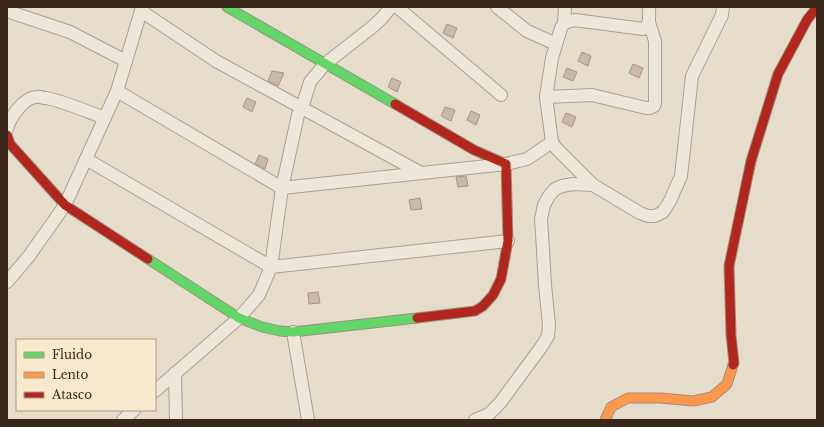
<svg xmlns="http://www.w3.org/2000/svg" width="824" height="427" viewBox="0 0 824 427" font-family="'Libre Baskerville',serif">
	<style>
		.building { fill: #cab9a9; stroke: #a59688 }
		.lines { fill: none; stroke-linecap: round; stroke-linejoin: round }
		.street-casing { stroke: #aaa093; stroke-width: 14 }
		.fast-casing { stroke: #999083; stroke-width: 11 }
		.slow-casing { stroke: #999083; stroke-width: 11 }
		.jam-casing { stroke: #999083; stroke-width: 11 }
		.street { stroke: #ede6db; stroke-width: 12 }
		.fast { stroke: #63d668; stroke-width: 9 }
		.slow { stroke: #ff974d; stroke-width: 9 }
		.jam { stroke: #b3261e; stroke-width: 9 }
	</style>
	<rect width="100%" height="100%" fill="#e5dcc9"/>
	<g class="building">
		<path d="M447,24L457,28L453,38L443,33Z"/>
		<path d="M582,52L591,56L588,66L578,61Z"/>
		<path d="M633,64L643,68L639,78L629,73Z"/>
		<path d="M567,68L577,72L573,81L563,77Z"/>
		<path d="M272,71L284,73L278,86L268,81Z"/>
		<path d="M392,78L401,82L397,92L388,87Z"/>
		<path d="M247,98L256,102L252,112L243,107Z"/>
		<path d="M445,107L455,110L451,121L441,116Z"/>
		<path d="M471,111L480,115L476,125L467,120Z"/>
		<path d="M566,113L576,117L572,127L562,122Z"/>
		<path d="M259,155L268,159L265,169L255,164Z"/>
		<path d="M466,176L468,186L458,187L456,177Z"/>
		<path d="M420,198L422,209L411,210L409,200Z"/>
		<path d="M318,292L320,303L309,304L308,293Z"/>
	</g>
	<g class="lines">
		<defs>
			<g id="street">
				<path d="M143,7L141,11L216,61L421,173"/>
				<path d="M397,7L501,95"/>
				<path d="M497,7L527,31L556,44"/>
				<path d="M649,7C649,16 651,24 643,29L575,20L564,23L561,28L552,58L546,97L552,142L556,148L593,185L640,213L648,216H655L663,212L670,201L681,176L692,76L722,15L723,7"/>
				<path d="M7,11L70,32L126,61"/>
				<path d="M564,23L565,7"/>
				<path d="M117,91L282,188L506,164L527,159L552,142"/>
				<path d="M546,97L592,95L646,108H650L654,106L655,103V41L649,22"/>
				<path d="M7,129C10,117 24,97 37,97C39,96 43,98 46,98C66,102 85,111 105,118"/>
				<path d="M86,159L271,267L508,241"/>
				<path d="M7,282L29,256L65,205L117,91L141,11"/>
				<path d="M293,332L308,420"/>
				<path d="M175,373L176,420"/>
				<path d="M155,391L239,318L259,295L271,267L282,188L298,115L302,108L310,82L325,64L371,28L381,19L391,7"/>
				<path d="M123,420L134,410"/>
				<path d="M475,420L489,414L500,403L542,346L548,336L549,325L545,285L542,234L541,219L544,205L549,196L555,189L562,186L573,184L593,185"/>
			</g>
			<g id="fast">
				<path d="M227,7L395,104"/>
				<path d="M148,259L239,318L262,327L280,331L293,332L417,318"/>
			</g>
			<path id="slow" d="M605,420L611,407L628,398H660L693,401L712,397L727,384L733,365"/>
			<g id="jam">
				<path d="M395,104L474,150L506,164L508,241L501,279L493,295L483,306L475,311L417,318"/>
				<path d="M7,135L10,144L65,205L148,259"/>
				<path d="M733,365L734,363L731,335L729,266L751,161L778,74L807,20L817,7"/>
			</g>
		</defs>
		<use href="#street" class="street-casing"/>
		<use href="#fast" class="fast-casing"/>
		<use href="#slow" class="slow-casing"/>
		<use href="#jam" class="jam-casing"/>
		<use href="#street" class="street"/>
		<use href="#fast" class="fast"/>
		<use href="#slow" class="slow"/>
		<use href="#jam" class="jam"/>
	</g>
	<rect width="824" height="427" fill="none" stroke="#39271a" stroke-width="16"/>
	<rect x="16" y="339" width="140" height="72" fill="#f9e9cc" stroke="#ac9b85"/>
	<rect x="24" y="352" width="20" height="6" fill="#63d668" stroke="#ac9b85"/>
	<text x="52" y="359" font-size="12" fill="#39271a">Fluido</text>
	<rect x="24" y="372" width="20" height="6" fill="#ff974d" stroke="#ac9b85"/>
	<text x="52" y="379" font-size="12" fill="#39271a">Lento</text>
	<rect x="24" y="392" width="20" height="6" fill="#b3261e" stroke="#ac9b85"/>
	<text x="52" y="399" font-size="12" fill="#39271a">Atasco</text>
</svg>
